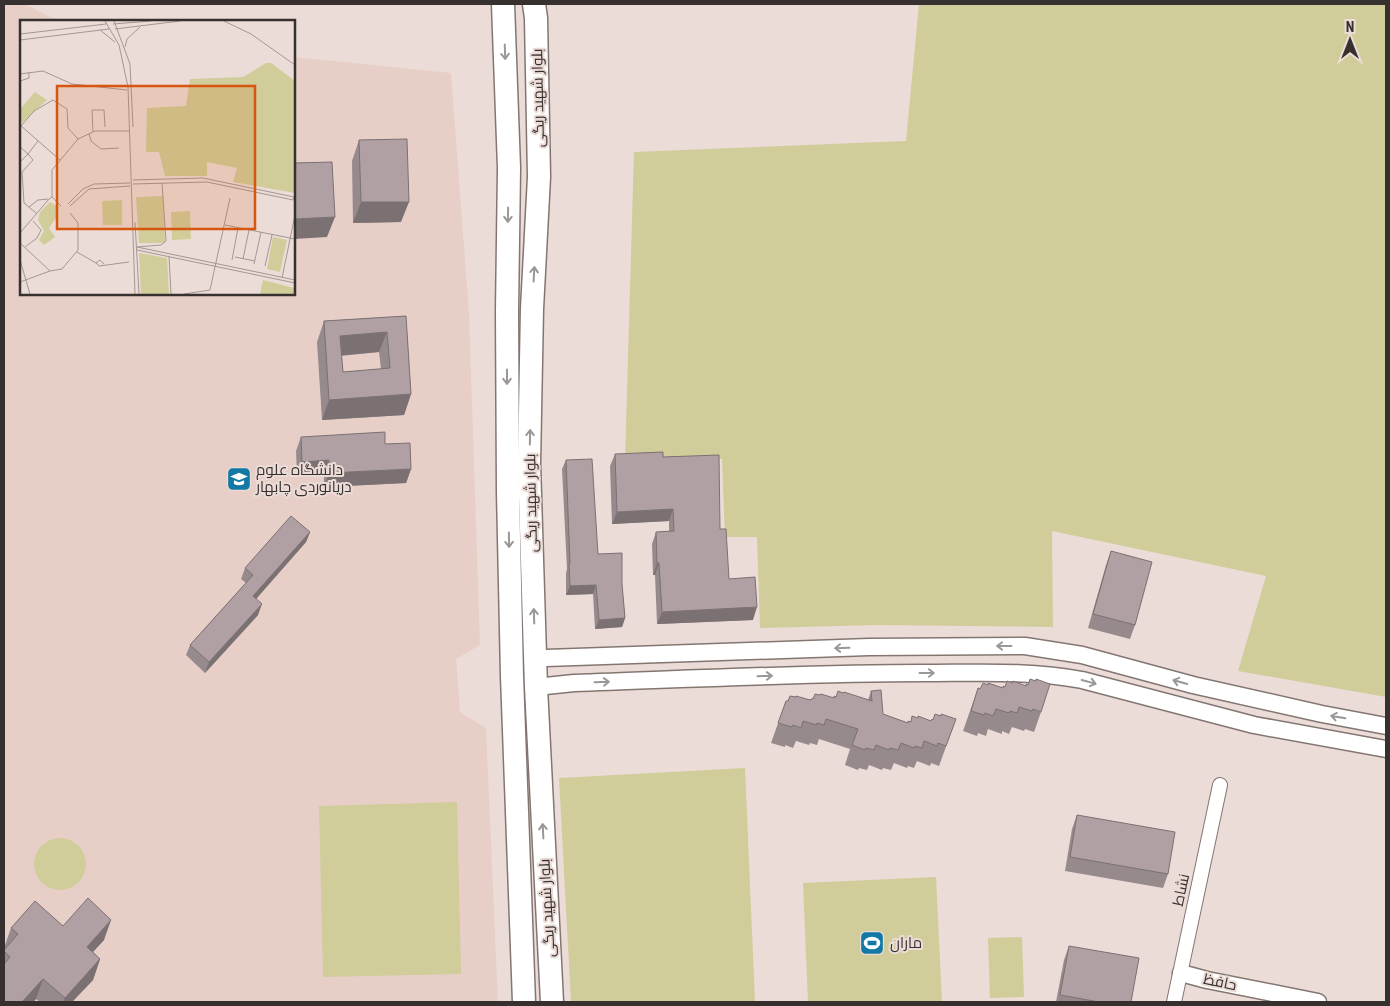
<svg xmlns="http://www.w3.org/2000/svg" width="1390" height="1006" viewBox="0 0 1390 1006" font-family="'Roboto Condensed',Cairo,sans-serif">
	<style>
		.built { fill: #e7cfc8 }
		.green { fill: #d0cd9a }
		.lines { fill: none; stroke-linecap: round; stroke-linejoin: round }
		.minor-casing { stroke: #837671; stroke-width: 16 }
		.tertiary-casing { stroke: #837671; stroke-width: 19 }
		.trunk-casing { stroke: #837671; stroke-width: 25 }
		.minor { stroke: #fff; stroke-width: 14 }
		.tertiary { stroke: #fff; stroke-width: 16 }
		.trunk { stroke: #fff; stroke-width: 22 }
		.wall { fill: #978a8c; fill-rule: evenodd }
		.shaded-wall { fill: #7b7072 }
		.building { fill: #b0a0a3; stroke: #7b7072; fill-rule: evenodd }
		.oneway { stroke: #9a9896 }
		.labels { text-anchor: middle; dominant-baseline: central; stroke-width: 4; stroke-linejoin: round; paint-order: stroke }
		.street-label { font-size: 15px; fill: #36302e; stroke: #ecdcd7 }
		.poi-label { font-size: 15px; fill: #36302e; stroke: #ecdcd7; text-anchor: start }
		.inset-road { fill: none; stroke: #a39793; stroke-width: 1 }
		.view { fill: #d6550f; fill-opacity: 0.15; stroke: #d6550f; stroke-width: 2.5 }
		.inset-edge { fill: none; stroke: #36302e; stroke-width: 2.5 }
	</style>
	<rect width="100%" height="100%" fill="#ecdcd7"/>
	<path class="built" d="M4,4H24L59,21H21V294H294V57L451,73L469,313L480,645L456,659L460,712L486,728L498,1002H4Z"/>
	<g class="green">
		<path d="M919,4H1386V697L1238,671L1266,576L1052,531L1053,627L877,625L760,628L757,537H725L722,459L625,460L634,152L906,141Z"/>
		<path d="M745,768L755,1002H571L559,778Z"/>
		<path d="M457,802L461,974L323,977L319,806Z"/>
		<circle cx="60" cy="864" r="26"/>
		<path d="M936,877L942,1002H808L803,883Z"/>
		<path d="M1022,937L1024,997L990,998L988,938Z"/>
	</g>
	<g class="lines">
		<defs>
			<path id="minor" d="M1174,1002L1220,785"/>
			<g id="tertiary">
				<path d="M535,658H546L869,647L1025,646L1082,655L1193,685L1322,714L1386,726"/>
				<path d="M536,687L574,683C690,679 807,673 923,673C976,673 1030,670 1082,680L1254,725L1386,749"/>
				<path d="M1181,973L1207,980L1318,1002"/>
			</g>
			<g id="trunk">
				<path d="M503,4L509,168L507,312L508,492L512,676L524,1002"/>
				<path d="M534,4L536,18L539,177L532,309L529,464L536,687L552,1002"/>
			</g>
		</defs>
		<use href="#minor" class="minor-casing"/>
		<use href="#tertiary" class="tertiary-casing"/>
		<use href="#trunk" class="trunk-casing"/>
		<use href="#minor" class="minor"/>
		<use href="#tertiary" class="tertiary"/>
		<use href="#trunk" class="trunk"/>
	</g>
	<g class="wall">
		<path d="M359,140L401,222L353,223L352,161Z"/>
		<path d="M406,316L411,394L404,415L322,420L317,342L324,321ZM379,352L381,369L343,372L341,356Z"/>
		<path d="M301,437L385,444L411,469L406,483L324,487V474L297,476L296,451Z"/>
		<path d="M615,454L663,457L720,529L729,579L753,620L657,624L655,575H653L652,544L656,532L669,531V521L612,524L610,466Z"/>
		<path d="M566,460L598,554L622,584L625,618L622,627L595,629L593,594L566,595V573L567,569L562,469Z"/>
		<path d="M310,532L306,542L256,599L258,615L205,673L186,655L190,645L246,583L241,579L245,568Z"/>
		<path d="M1111,551L1135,625L1130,639L1088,628L1106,565Z"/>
		<path d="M978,688L1041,712L1034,732L1025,729L1024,731L1012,727L1009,734L1002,731V734L988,729L986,736L978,733L977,736L963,731Z"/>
		<path d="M871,691L883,714L908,723L918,718L931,721L941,716L956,719L939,766L931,763L930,766L917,761L914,768L908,766L907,768L894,763L891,770L883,768L882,770L869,765L867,770L859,768L858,770L845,765L850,749L819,739L817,745L810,743L809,745L796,741L793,748L785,745V747L771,743L786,701H788L796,697L810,700L820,695L833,698L843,693L868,700Z"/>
		<path d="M1077,815L1168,874L1163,888L1065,871L1072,829Z"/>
		<path d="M63,926L104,940L93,952L100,959L93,980L72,1002H40L36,999L33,1002H4V948L11,928Z"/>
		<path d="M1069,946L1131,1002H1056L1064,960Z"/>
	</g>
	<g class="shaded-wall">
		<path d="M361,202H409L401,222L353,223Z"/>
		<path d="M335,217L327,237L294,239V219Z"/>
		<path d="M387,332L379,352L332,356L340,336Z"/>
		<path d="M411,394L404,415L322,420L329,400Z"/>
		<path d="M329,460L324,474L297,476L302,462Z"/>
		<path d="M411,469L406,483L324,487L329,473Z"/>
		<path d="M673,509L669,521L612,524L617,512Z"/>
		<path d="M310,532L306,542L249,607L253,596Z"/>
		<path d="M657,563H659L655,575H653Z"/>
		<path d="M596,585L593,594L566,595L570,586Z"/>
		<path d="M262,604L258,615L205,673L209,662Z"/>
		<path d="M757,607L753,620L657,624L662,612Z"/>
		<path d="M625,618L622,627L595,629L599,620Z"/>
		<path d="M111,920L104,940L79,967L87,947Z"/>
		<path d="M100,959L93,980L72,1002H63L65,998Z"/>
		<path d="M43,979L36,999L33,1002H22Z"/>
	</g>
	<g class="building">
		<path d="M407,139L409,202H361L359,140Z"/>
		<path d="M332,162L335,217L294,219V163Z"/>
		<path d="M406,316L411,394L329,400L324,321ZM387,332L390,368L343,372L340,336Z"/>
		<path d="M385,432V444L410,443L411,469L329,473V460L302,462L301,437Z"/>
		<path d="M663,452V457L719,455L720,529H726L729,579L755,577L757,607L662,612L659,563H657L656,532L674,531L673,509L617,512L615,454Z"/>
		<path d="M592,459L598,554L622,553V584L625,618L599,620L596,585L570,586L569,564H570L566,460Z"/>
		<path d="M291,516L310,532L253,596L262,604L209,662L190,645L253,575L245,568Z"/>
		<path d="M1111,551L1152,562L1135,625L1093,614Z"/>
		<path d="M1030,679L1036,681V679L1050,684L1041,712L1033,709L1032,711L1019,707L1017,713L1010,711L1009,713L996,709L993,716L985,713L984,715L971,711L978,688L980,689L983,683L988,685V683L1003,688V686L1005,687L1007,681L1013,683V681L1026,686V684L1028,685Z"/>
		<path d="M881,690L883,714L908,723V721L911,722L912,716L918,718V716L931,721L932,719L933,720L935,714L941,716V714L956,719L946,746L938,743L937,746L924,741L922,748L915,746L914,748L901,743L898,750L890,748L889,750L876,745L874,750L866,748L865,750L852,745L858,729L826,719L824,725L817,723V725L803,721L801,728L793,725L792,727L778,723L786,701H788L790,696L796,697V696L810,700L811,699H813L815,694L820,695L821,694L834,698V696L836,697L838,691L843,693L844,692L872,701L871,691Z"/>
		<path d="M1077,815L1175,832L1168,874L1070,857Z"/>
		<path d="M88,898L111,920L87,947L100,959L65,998L43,979L22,1002H4V964L10,957L4,951V950L18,934L11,928L35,901L63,926Z"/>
		<path d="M1069,946L1139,958L1131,1002H1099L1060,995Z"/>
	</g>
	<defs><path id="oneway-shaft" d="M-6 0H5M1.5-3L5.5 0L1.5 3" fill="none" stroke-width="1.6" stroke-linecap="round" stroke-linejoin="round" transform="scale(1.25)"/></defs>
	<g class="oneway">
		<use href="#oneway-shaft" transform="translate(505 52) rotate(88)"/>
		<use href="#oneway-shaft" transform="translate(508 215) rotate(91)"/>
		<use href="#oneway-shaft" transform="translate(534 274) rotate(-87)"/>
		<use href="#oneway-shaft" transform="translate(507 377) rotate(90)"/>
		<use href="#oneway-shaft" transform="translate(530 437) rotate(-89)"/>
		<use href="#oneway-shaft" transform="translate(509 540) rotate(89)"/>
		<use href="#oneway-shaft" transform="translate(534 616) rotate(-92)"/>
		<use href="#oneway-shaft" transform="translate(1004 646) rotate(180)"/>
		<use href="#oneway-shaft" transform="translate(842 648) rotate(178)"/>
		<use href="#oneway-shaft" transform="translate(927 673)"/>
		<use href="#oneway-shaft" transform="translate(765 676) rotate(-2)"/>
		<use href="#oneway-shaft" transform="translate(602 682) rotate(-2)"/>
		<use href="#oneway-shaft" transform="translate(1089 682) rotate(15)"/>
		<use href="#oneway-shaft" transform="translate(1180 682) rotate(-164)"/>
		<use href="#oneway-shaft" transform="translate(1338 717) rotate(-170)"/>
		<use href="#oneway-shaft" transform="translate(543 831) rotate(-93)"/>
	</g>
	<defs>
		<symbol id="university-square" viewBox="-11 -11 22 22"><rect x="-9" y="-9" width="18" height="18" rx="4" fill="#1179a4" stroke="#ecdcd7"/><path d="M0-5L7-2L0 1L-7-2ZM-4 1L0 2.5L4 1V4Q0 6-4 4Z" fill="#fff"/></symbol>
		<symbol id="stadium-square" viewBox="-11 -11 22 22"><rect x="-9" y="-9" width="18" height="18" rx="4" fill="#1179a4" stroke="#ecdcd7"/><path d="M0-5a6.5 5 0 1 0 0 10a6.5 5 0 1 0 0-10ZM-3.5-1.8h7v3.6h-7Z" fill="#fff"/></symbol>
	</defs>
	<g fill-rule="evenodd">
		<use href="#university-square" x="225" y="465" width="28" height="28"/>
		<use href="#stadium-square" x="858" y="929" width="28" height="28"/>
	</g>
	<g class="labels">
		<g class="street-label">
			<text transform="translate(538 98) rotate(-91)">بلوار شهید ریگی</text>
			<text transform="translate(531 503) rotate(-91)">بلوار شهید ریگی</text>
			<text transform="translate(1181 890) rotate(-78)">نشاط</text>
			<text transform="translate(547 908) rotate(-93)">بلوار شهید ریگی</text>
			<text transform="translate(1220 982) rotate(12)">حافظ</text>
		</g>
		<g class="poi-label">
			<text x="256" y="470">دانشگاه علوم<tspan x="256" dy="17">دریانوردی چابهار</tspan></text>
			<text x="890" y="943">ماران</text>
		</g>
	</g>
	<g transform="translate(20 20)">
		<rect width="275" height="275" fill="#ecdcd7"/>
		<path d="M246,43H251L275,61V173L213,162L217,148L187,142V156H145L139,132H126L127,88L166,86L170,59L223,57ZM15,72L27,80L2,103L0,89ZM143,176L145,223H119L116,177ZM102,180V205H83L82,181ZM30,182L36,186L38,195L29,208L35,217L24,225L19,220L24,211L18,200L20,192ZM170,191L171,219L152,220L151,192ZM253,217L267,220L260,252L247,249ZM119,233L147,238L149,274H121ZM243,260L274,268L275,274H240Z" fill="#d0cd9a"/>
		<path class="inset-road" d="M85,1L99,25L108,67L115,274M94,1L110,44L113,107M204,1L231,14L275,45M93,4L131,1M95,9L160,1M80,10L95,22M0,14L86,4M0,20L89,9M105,27L107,19L120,7M0,54L23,51L52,64L107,70M0,61L9,58V52M0,105L40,140M1,106L14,91L33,80L47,89L48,108L58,119M73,112L72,90H84L85,107M69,113L71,121L81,129L99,128M0,127L8,134L0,142M113,160L183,158L274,177L273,180L187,162L113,164M32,177V150L58,119L75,111H109M48,184L63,169L74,164L110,163M50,186L69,169L110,166M9,187L18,180L28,179M16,193L4,183L2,152L13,140L8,134L18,121M115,202L119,274M205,205L275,219M0,213L29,179L32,177L41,186M0,223L30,251L42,249L58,230V203L50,193M5,227L17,218L21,210L13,201M117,227L275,260M117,227L141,225L146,221L142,163M117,230L275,263M57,232L76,243M149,236L151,274M215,237L235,241M223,239L229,210M0,240L10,274M212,240L218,208M84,244L80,240L76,243L79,246L109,242M234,244L241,212M245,246L252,215M262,258L275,195M0,262L30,251M164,274L190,270L210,178"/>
		<path class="view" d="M37,66H235V209H37Z"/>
		<rect width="275" height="275" class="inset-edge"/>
	</g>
	<rect width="1390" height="1006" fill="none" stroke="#36302e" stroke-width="10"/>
	<g transform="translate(1350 40)" stroke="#ecdcd7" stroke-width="4" paint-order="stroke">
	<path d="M0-4L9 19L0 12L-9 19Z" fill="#36302e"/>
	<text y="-8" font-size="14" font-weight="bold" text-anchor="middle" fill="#36302e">N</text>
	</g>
</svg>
